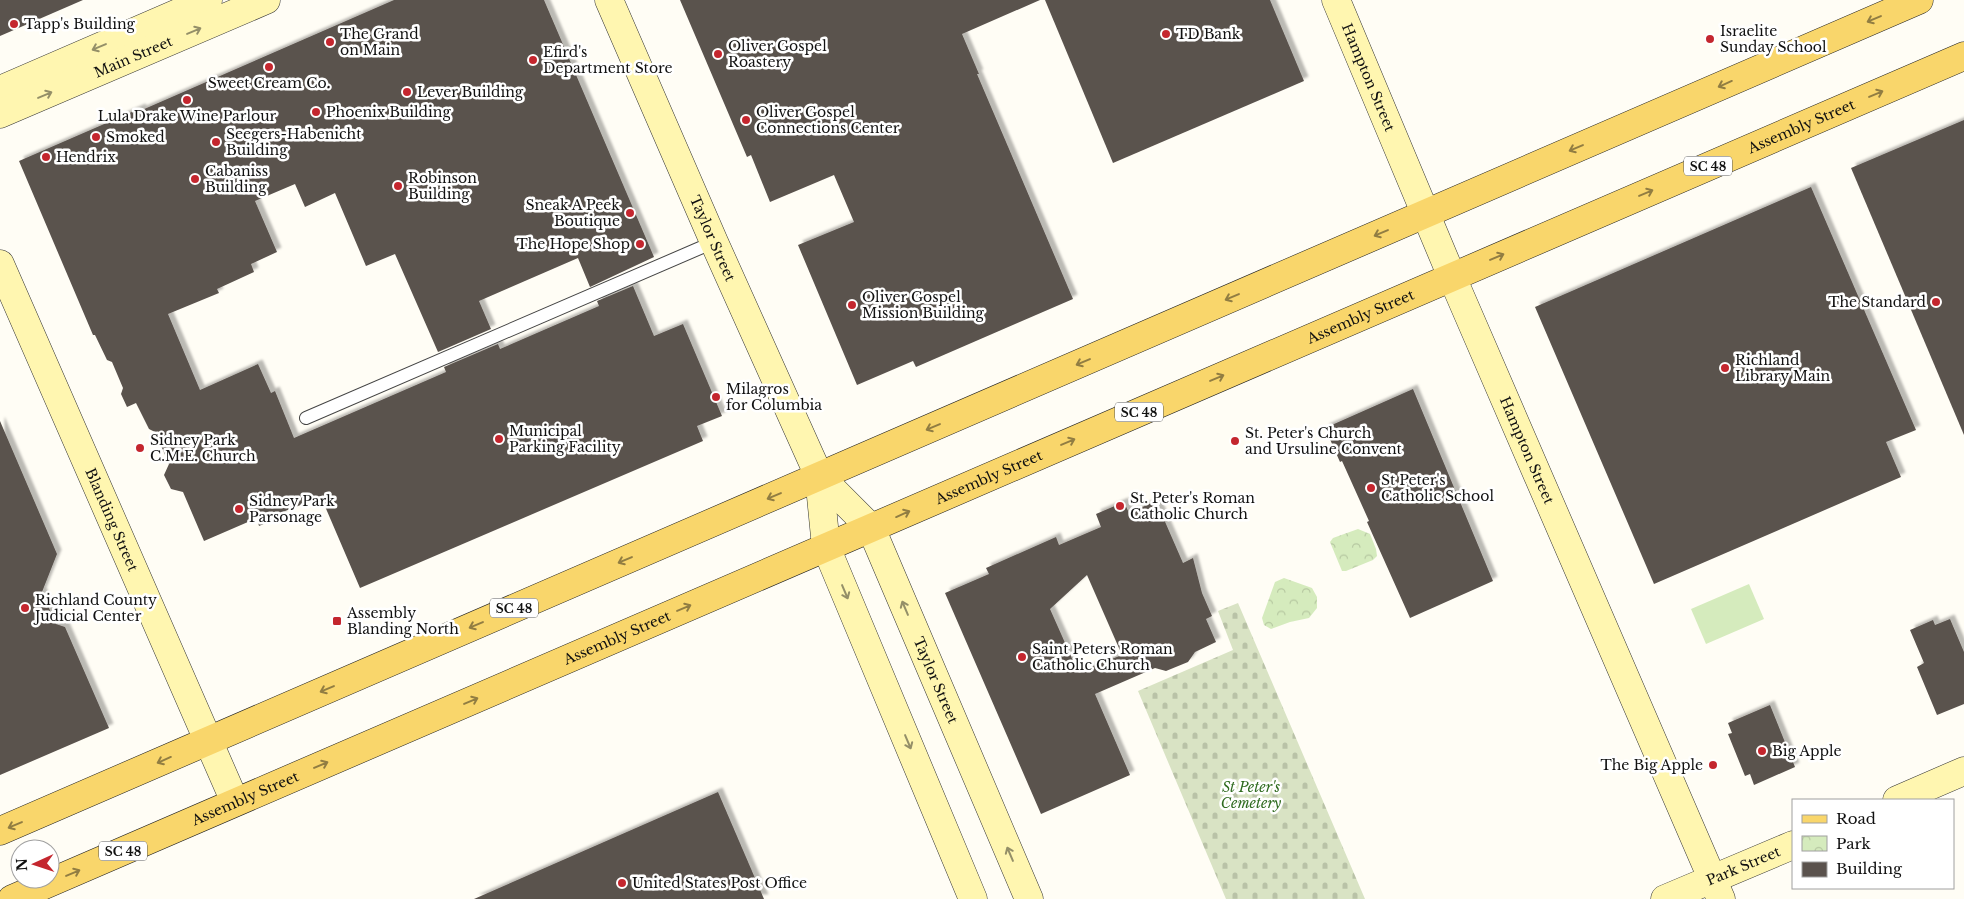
<svg xmlns="http://www.w3.org/2000/svg" width="1964" height="899" viewBox="0 0 1964 899" font-family="'Libre Baskerville',serif">
	<style>
		.grass { fill: #d5ebbd }
		.cemetery { fill: url(#cemetery-stones) }
		.park { fill: url(#park-crowns) }
		.building { fill: #5a524d; fill-rule: evenodd; filter: url(#shadow) }
		.lines { fill: none; stroke-linecap: round; stroke-linejoin: round }
		.lane-casing { stroke: #444; stroke-width: 14 }
		.secondary-casing { stroke: #333; stroke-width: 29 }
		.primary-casing { stroke: #222; stroke-width: 29 }
		.lane { stroke: #fff; stroke-width: 12 }
		.secondary { stroke: #fff6b0; stroke-width: 28 }
		.primary { stroke: #f9d66b; stroke-width: 28 }
		.oneway { stroke: #917d42 }
		.oneway2 { stroke: #948f68 }
		.poi-dot { fill: #c4262e; stroke: #fff; stroke-width: 2 }
		.labels { text-anchor: middle; dominant-baseline: central; stroke-width: 5; stroke-linejoin: round; paint-order: stroke }
		.shield { fill: #fff; stroke: #585858; stroke-width: 1 }
		.shield-label { font-size: 12px; font-weight: bold; fill: #111 }
		.poi-label { font-size: 14px; fill: #111; stroke: #fff; text-anchor: start }
		.street-label { font-size: 14px; fill: #111; stroke: #fff }
		.park-label { font-size: 14px; font-style: italic; fill: #2f6b1f; stroke: #fff }
	</style>
	<defs>
		<pattern id="cemetery-stones" width="16" height="16" patternUnits="userSpaceOnUse" patternTransform="scale(1.25)"><rect width="16" height="16" fill="#d9e3c4"/><path d="M2 7V4a2 2 0 0 1 4 0v3zM10 15v-3a2 2 0 0 1 4 0v3z" fill="#b9c2a7"/></pattern>
		<pattern id="park-crowns" width="20" height="18" patternUnits="userSpaceOnUse" patternTransform="scale(1.25)"><rect width="20" height="18" fill="#d5ebbd"/><path d="M2 6a3 3 0 1 1 6 0M12 15a3 3 0 1 1 6 0" fill="none" stroke="#b6c8a1"/></pattern>
		<filter id="shadow"><feDropShadow dx="4.5" dy="-4.5" stdDeviation="1" flood-color="#0004"/></filter>
	</defs>
	<rect width="100%" height="100%" fill="#fffdf5"/>
	<path class="grass" d="M1749,584L1764,619L1706,644L1691,609Z"/>
	<path class="cemetery" d="M1238,603L1365,899H1226L1138,691L1233,650L1218,611Z"/>
	<g class="park">
		<path d="M1358,529L1370,534L1376,549L1377,556L1373,560L1346,571H1342L1330,542L1333,538Z"/>
		<path d="M1284,578L1312,588L1317,597V608L1309,618L1290,622L1271,629L1264,625L1262,618L1275,582Z"/>
	</g>
	<g class="building">
		<path d="M0,0H83L0,36Z"/>
		<path d="M394,0H544L654,257L590,287L578,258L479,301L491,329L438,352L395,254L366,266L335,193L305,207L295,184L255,201L277,252L251,264L254,272L217,289L219,293L168,314L200,390L258,364L271,393L275,391L294,438L446,372L444,367L498,344L500,349L599,306L597,301L633,286L654,336L683,324L722,416L697,426L703,441L360,588L321,497L280,513L282,516L259,526L257,518L204,541L183,492L171,489L164,475L169,464L155,432L149,429L136,403L127,407L121,394L123,388L112,362L107,360L95,335H93L19,161L141,108L142,110Z"/>
		<path d="M680,0H1040L962,34L979,74H977L1073,299L916,367L913,361L857,385L798,245L854,222L834,175L770,202L751,155L747,157Z"/>
		<path d="M1045,0H1270L1304,81L1113,163Z"/>
		<path d="M1964,120V435L1851,168Z"/>
		<path d="M1811,187L1916,430L1886,442L1901,477L1654,584L1535,307Z"/>
		<path d="M1413,389L1493,581L1410,618L1367,522L1369,521L1342,461L1340,462L1325,428Z"/>
		<path d="M0,421L57,554L42,592L56,624L65,627L109,728L0,775Z"/>
		<path d="M1156,501L1183,563L1193,558L1202,593L1212,616L1206,619L1216,642L1195,652L1188,662L1166,671L1155,668L1095,694L1130,775L1041,814L945,593L989,574L986,568L1056,537L1059,545L1101,527L1096,514L1124,502L1129,513ZM1087,575L1122,655L1078,672L1050,609Z"/>
		<path d="M1950,619L1964,652V704L1937,715L1917,667L1924,663L1910,630L1933,620L1935,625Z"/>
		<path d="M1770,705L1795,767L1754,785L1750,774L1745,776L1728,734L1732,733L1728,723Z"/>
		<path d="M718,792L764,899H474Z"/>
	</g>
	<g class="lines">
		<defs>
			<path id="lane" d="M306,418L714,242"/>
			<g id="secondary">
				<path id="s1" d="M609,0L714,242L819,476L826,547L973,899"/>
				<path id="s2" d="M1336,0L1452,277L1721,899"/>
				<path d="M0,90L208,0"/>
				<path id="s3" d="M0,114L266,0"/>
				<path id="s4" d="M0,264L235,802"/>
				<path id="s5" d="M819,476L871,528L1029,899"/>
				<path d="M1897,800L1964,771"/>
				<path id="s6" d="M1665,899L1793,845"/>
			</g>
			<g id="primary">
				<path d="M0,831L1919,0"/>
				<path id="s7" d="M12,899L1964,56"/>
			</g>
		</defs>
		<use href="#lane" class="lane-casing"/>
		<use href="#secondary" class="secondary-casing"/>
		<use href="#primary" class="primary-casing"/>
		<use href="#lane" class="lane"/>
		<use href="#secondary" class="secondary"/>
		<use href="#primary" class="primary"/>
	</g>
	<defs><path id="oneway-shaft" d="M-6 0H5M1.5-3L5.5 0L1.5 3" fill="none" stroke-width="1.6" stroke-linecap="round" stroke-linejoin="round" transform="scale(1.25)"/></defs>
	<g class="oneway">
		<use href="#oneway-shaft" transform="translate(1874 19) rotate(157)"/>
		<use href="#oneway-shaft" transform="translate(1725 84) rotate(156)"/>
		<use href="#oneway-shaft" transform="translate(1876 94) rotate(-23)"/>
		<use href="#oneway-shaft" transform="translate(1576 148) rotate(157)"/>
		<use href="#oneway-shaft" transform="translate(1646 193) rotate(-23)"/>
		<use href="#oneway-shaft" transform="translate(1381 233) rotate(157)"/>
		<use href="#oneway-shaft" transform="translate(1497 257) rotate(-23)"/>
		<use href="#oneway-shaft" transform="translate(1232 297) rotate(157)"/>
		<use href="#oneway-shaft" transform="translate(1083 362) rotate(157)"/>
		<use href="#oneway-shaft" transform="translate(1217 378) rotate(-23)"/>
		<use href="#oneway-shaft" transform="translate(933 427) rotate(157)"/>
		<use href="#oneway-shaft" transform="translate(1068 442) rotate(-23)"/>
		<use href="#oneway-shaft" transform="translate(774 496) rotate(157)"/>
		<use href="#oneway-shaft" transform="translate(903 514) rotate(-24)"/>
		<use href="#oneway-shaft" transform="translate(625 560) rotate(157)"/>
		<use href="#oneway-shaft" transform="translate(684 608) rotate(-23)"/>
		<use href="#oneway-shaft" transform="translate(476 625) rotate(157)"/>
		<use href="#oneway-shaft" transform="translate(327 689) rotate(157)"/>
		<use href="#oneway-shaft" transform="translate(471 701) rotate(-23)"/>
		<use href="#oneway-shaft" transform="translate(164 760) rotate(156)"/>
		<use href="#oneway-shaft" transform="translate(321 765) rotate(-23)"/>
		<use href="#oneway-shaft" transform="translate(15 825) rotate(157)"/>
		<use href="#oneway-shaft" transform="translate(73 873) rotate(-23)"/>
	</g>
	<g class="oneway2">
		<use href="#oneway-shaft" transform="translate(194 31) rotate(-23)"/>
		<use href="#oneway-shaft" transform="translate(99 47) rotate(157)"/>
		<use href="#oneway-shaft" transform="translate(45 95) rotate(-23)"/>
		<use href="#oneway-shaft" transform="translate(845 592) rotate(67)"/>
		<use href="#oneway-shaft" transform="translate(905 608) rotate(-113)"/>
		<use href="#oneway-shaft" transform="translate(908 742) rotate(67)"/>
		<use href="#oneway-shaft" transform="translate(1010 854) rotate(-113)"/>
	</g>
	<g class="poi-dot">
		<circle cx="14" cy="24" r="5"/>
		<circle cx="1166" cy="34" r="5"/>
		<circle cx="1710" cy="39" r="5"/>
		<circle cx="330" cy="42" r="5"/>
		<circle cx="718" cy="54" r="5"/>
		<circle cx="533" cy="60" r="5"/>
		<circle cx="269" cy="67" r="5"/>
		<circle cx="407" cy="92" r="5"/>
		<circle cx="187" cy="100" r="5"/>
		<circle cx="316" cy="112" r="5"/>
		<circle cx="746" cy="120" r="5"/>
		<circle cx="96" cy="137" r="5"/>
		<circle cx="216" cy="142" r="5"/>
		<circle cx="46" cy="157" r="5"/>
		<circle cx="195" cy="179" r="5"/>
		<circle cx="398" cy="186" r="5"/>
		<circle cx="630" cy="213" r="5"/>
		<circle cx="640" cy="244" r="5"/>
		<circle cx="1936" cy="302" r="5"/>
		<circle cx="852" cy="305" r="5"/>
		<circle cx="1725" cy="368" r="5"/>
		<circle cx="716" cy="397" r="5"/>
		<circle cx="499" cy="439" r="5"/>
		<circle cx="1235" cy="441" r="5"/>
		<circle cx="140" cy="448" r="5"/>
		<circle cx="1371" cy="488" r="5"/>
		<circle cx="1120" cy="506" r="5"/>
		<circle cx="239" cy="509" r="5"/>
		<circle cx="25" cy="608" r="5"/>
		<rect x="332" y="616" width="10" height="10" rx="2.5"/>
		<circle cx="1022" cy="657" r="5"/>
		<circle cx="1762" cy="751" r="5"/>
		<circle cx="1713" cy="765" r="5"/>
		<circle cx="622" cy="883" r="5"/>
	</g>
	<g class="labels">
		<g class="shield">
			<rect x="1684" y="156.5" width="48" height="19" rx="4"/>
			<rect x="1115" y="402.5" width="48" height="19" rx="4"/>
			<rect x="490" y="598.5" width="48" height="19" rx="4"/>
			<rect x="99" y="841.5" width="48" height="19" rx="4"/>
		</g>
		<g class="shield-label">
			<text x="1708" y="166">SC 48</text>
			<text x="1139" y="412">SC 48</text>
			<text x="514" y="608">SC 48</text>
			<text x="123" y="851">SC 48</text>
		</g>
		<g class="poi-label">
			<text x="24" y="24">Tapp's Building</text>
			<text x="1720" y="31">Israelite<tspan x="1720" dy="16">Sunday School</tspan></text>
			<text x="340" y="34">The Grand<tspan x="340" dy="16">on Main</tspan></text>
			<text x="1176" y="34">TD Bank</text>
			<text x="728" y="46">Oliver Gospel<tspan x="728" dy="16">Roastery</tspan></text>
			<text x="543" y="52">Efird's<tspan x="543" dy="16">Department Store</tspan></text>
			<text x="269" y="83" text-anchor="middle">Sweet Cream Co.</text>
			<text x="417" y="92">Lever Building</text>
			<text x="326" y="112">Phoenix Building</text>
			<text x="756" y="112">Oliver Gospel<tspan x="756" dy="16">Connections Center</tspan></text>
			<text x="187" y="116" text-anchor="middle">Lula Drake Wine Parlour</text>
			<text x="226" y="134">Seegers-Habenicht<tspan x="226" dy="16">Building</tspan></text>
			<text x="106" y="137">Smoked</text>
			<text x="56" y="157">Hendrix</text>
			<text x="205" y="171">Cabaniss<tspan x="205" dy="16">Building</tspan></text>
			<text x="408" y="178">Robinson<tspan x="408" dy="16">Building</tspan></text>
			<text x="620" y="205" text-anchor="end">Sneak A Peek<tspan x="620" dy="16">Boutique</tspan></text>
			<text x="630" y="244" text-anchor="end">The Hope Shop</text>
			<text x="862" y="297">Oliver Gospel<tspan x="862" dy="16">Mission Building</tspan></text>
			<text x="1926" y="302" text-anchor="end">The Standard</text>
			<text x="1735" y="360">Richland<tspan x="1735" dy="16">Library Main</tspan></text>
			<text x="726" y="389">Milagros<tspan x="726" dy="16">for Columbia</tspan></text>
			<text x="509" y="431">Municipal<tspan x="509" dy="16">Parking Facility</tspan></text>
			<text x="1245" y="433">St. Peter's Church<tspan x="1245" dy="16">and Ursuline Convent</tspan></text>
			<text x="150" y="440">Sidney Park<tspan x="150" dy="16">C.M.E. Church</tspan></text>
			<text x="1381" y="480">St Peter's<tspan x="1381" dy="16">Catholic School</tspan></text>
			<text x="1130" y="498">St. Peter's Roman<tspan x="1130" dy="16">Catholic Church</tspan></text>
			<text x="249" y="501">Sidney Park<tspan x="249" dy="16">Parsonage</tspan></text>
			<text x="35" y="600">Richland County<tspan x="35" dy="16">Judicial Center</tspan></text>
			<text x="347" y="613">Assembly<tspan x="347" dy="16">Blanding North</tspan></text>
			<text x="1032" y="649">Saint Peters Roman<tspan x="1032" dy="16">Catholic Church</tspan></text>
			<text x="1772" y="751">Big Apple</text>
			<text x="1703" y="765" text-anchor="end">The Big Apple</text>
			<text x="632" y="883">United States Post Office</text>
		</g>
		<g class="street-label">
			<text stroke="none"><textPath href="#s3" startOffset="145">Main Street</textPath></text>
			<text stroke="none"><textPath href="#s2" startOffset="84">Hampton Street</textPath></text>
			<text stroke="none"><textPath href="#s7" startOffset="1949">Assembly Street</textPath></text>
			<text stroke="none"><textPath href="#s1" startOffset="260">Taylor Street</textPath></text>
			<text stroke="none"><textPath href="#s7" startOffset="1469">Assembly Street</textPath></text>
			<text stroke="none"><textPath href="#s2" startOffset="489">Hampton Street</textPath></text>
			<text stroke="none"><textPath href="#s7" startOffset="1064">Assembly Street</textPath></text>
			<text stroke="none"><textPath href="#s4" startOffset="279">Blanding Street</textPath></text>
			<text stroke="none"><textPath href="#s7" startOffset="659">Assembly Street</textPath></text>
			<text stroke="none"><textPath href="#s5" startOffset="239">Taylor Street</textPath></text>
			<text stroke="none"><textPath href="#s7" startOffset="254">Assembly Street</textPath></text>
			<text stroke="none"><textPath href="#s6" startOffset="85">Park Street</textPath></text>
		</g>
		<g class="park-label">
			<text x="1251" y="787">St Peter's<tspan x="1251" dy="16">Cemetery</tspan></text>
		</g>
	</g>
	<rect x="1792" y="799" width="162" height="90" fill="#ffffff" stroke="#a0a0a0"/>
	<rect x="1802" y="815" width="25" height="8" fill="#f9d66b" stroke="#a0a0a0"/>
	<text x="1836" y="824" font-size="15" fill="#111111">Road</text>
	<rect x="1802" y="836" width="25" height="15" fill="url(#park-crowns)" stroke="#a0a0a0"/>
	<text x="1836" y="849" font-size="15" fill="#111111">Park</text>
	<rect x="1802" y="862" width="25" height="15" fill="#5a524d" stroke="#a0a0a0"/>
	<text x="1836" y="874" font-size="15" fill="#111111">Building</text>
	<g transform="translate(35 864) rotate(267)"><circle r="24" fill="#ffffff" stroke="#a0a0a0"/>
	<path d="M0-4L9 19L0 12L-9 19Z" fill="#c4262e"/>
	<text y="-8" font-size="14" font-weight="bold" text-anchor="middle" fill="#111111">N</text>
	</g>
</svg>
